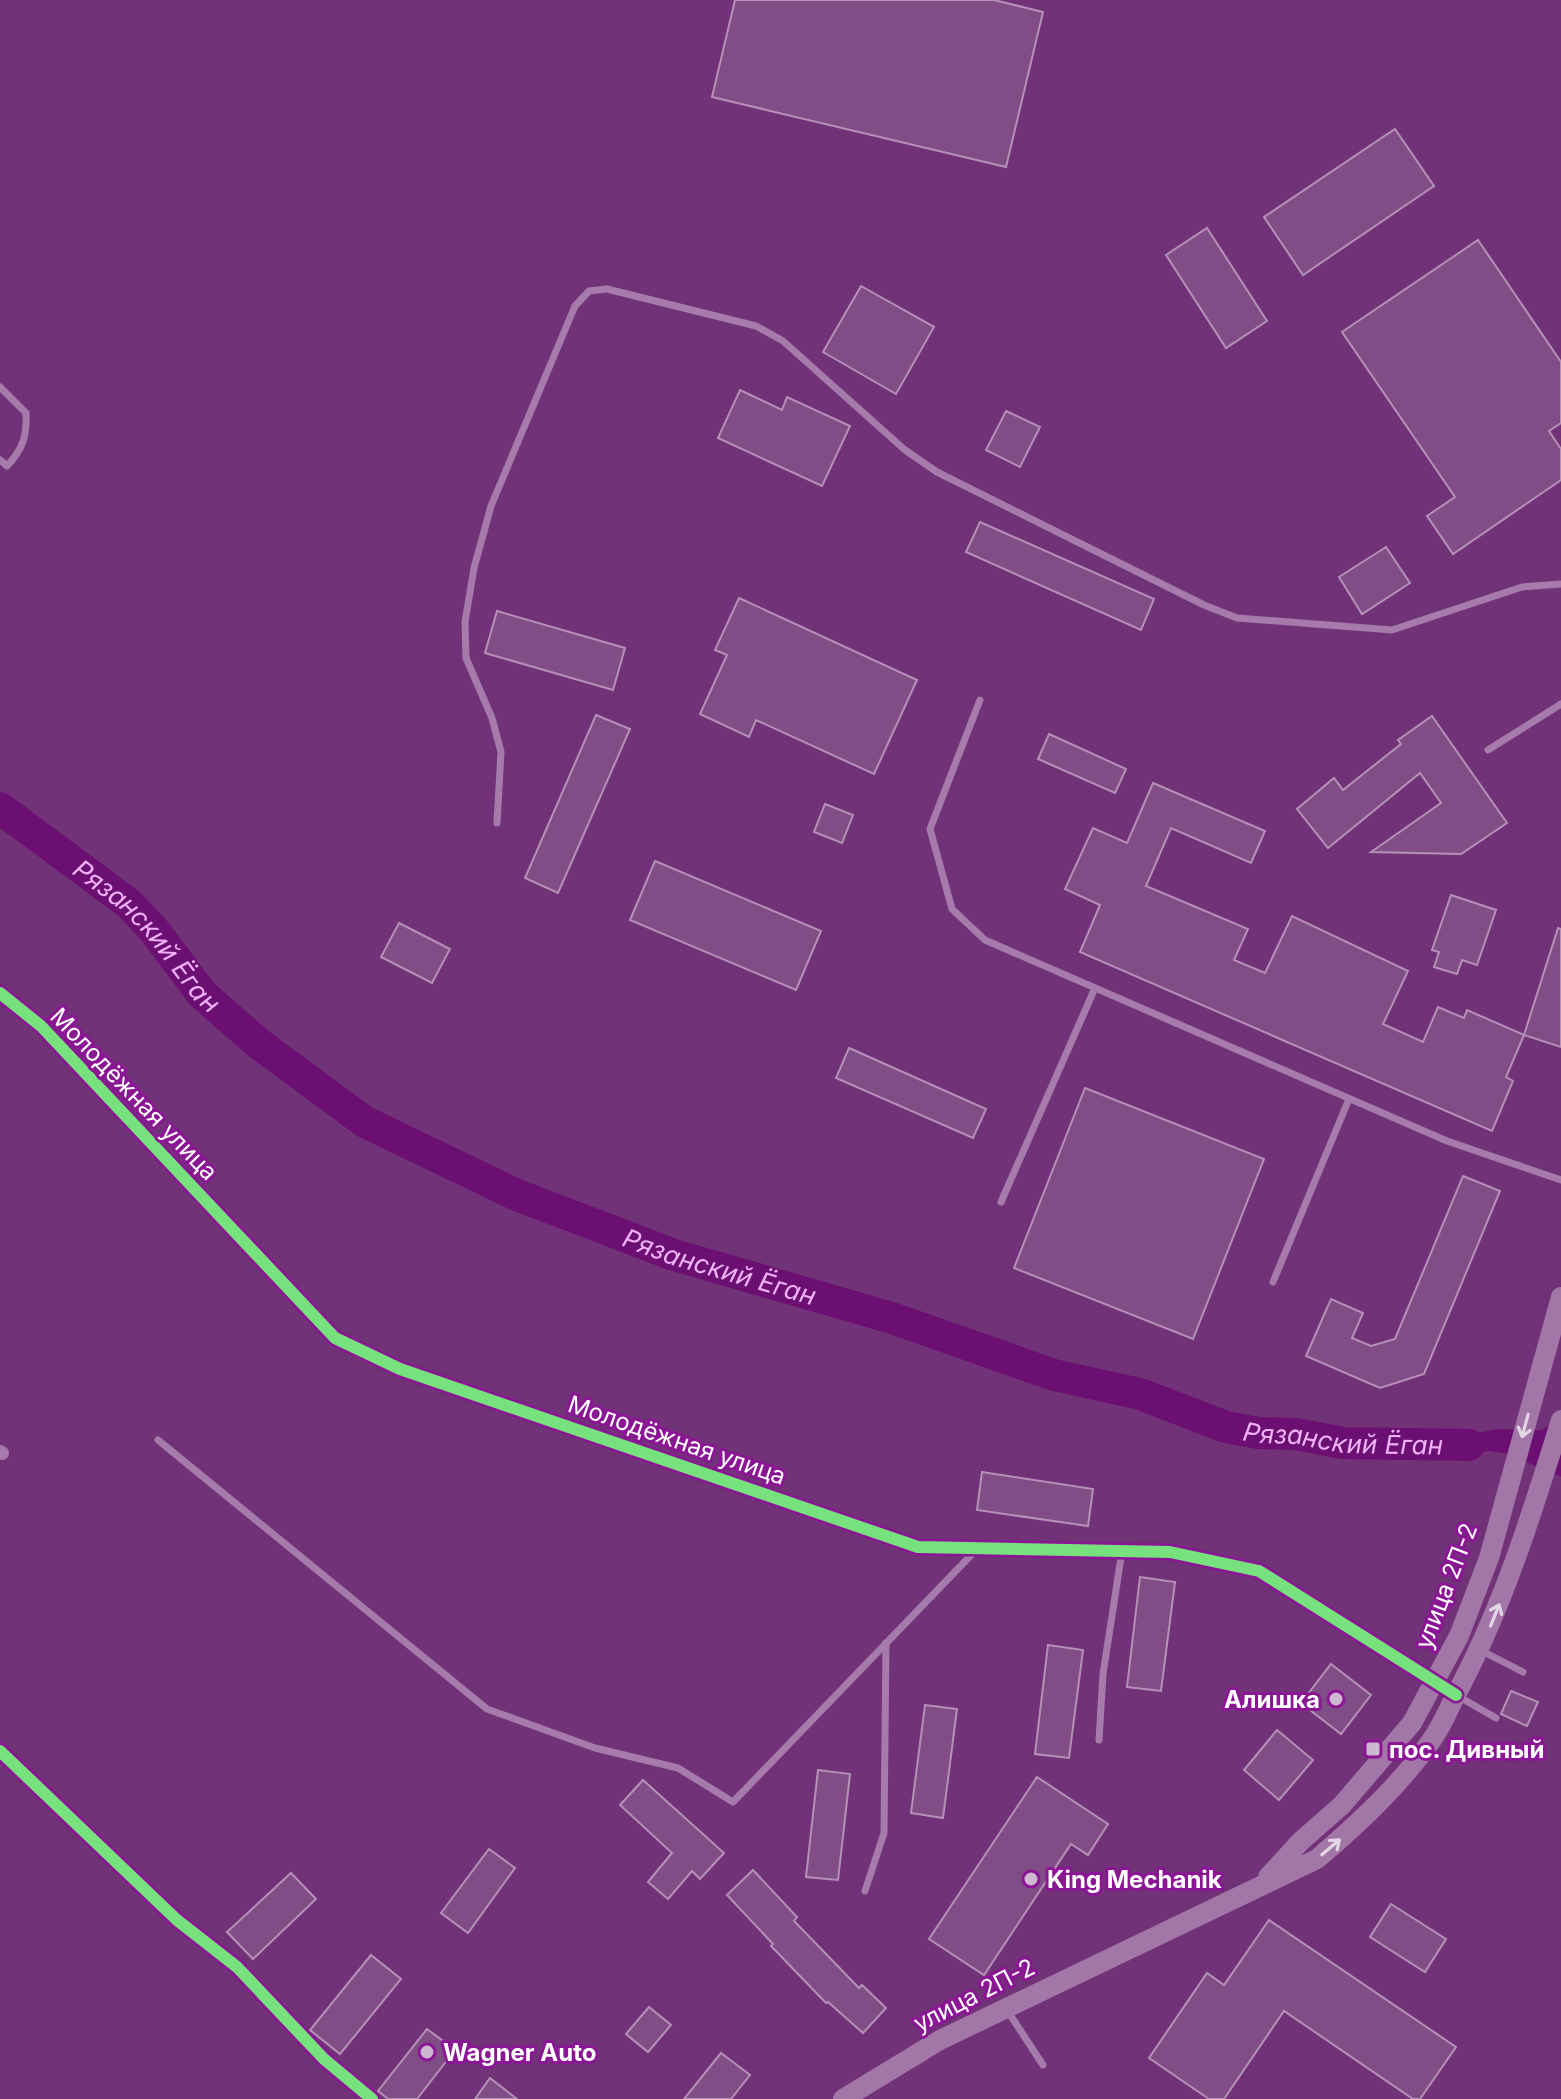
<svg xmlns="http://www.w3.org/2000/svg" width="1561" height="2099" viewBox="0 0 1561 2099" font-family="Inter,sans-serif">
	<style>
		.water { fill: #6b1072 }
		.lines { fill: none; stroke-linecap: round; stroke-linejoin: round }
		.river { stroke: #6b1072; stroke-width: 32 }
		.building { fill: #814d86; stroke: #b590b8; stroke-width: 2 }
		.service { stroke: #a67bab; stroke-width: 7 }
		.minor { stroke: #a67bab; stroke-width: 14 }
		.secondary { stroke: #a276a7; stroke-width: 20 }
		.cycleway-casing { stroke: #8b1595; stroke-width: 17 }
		.cycleway { stroke: #77e17e; stroke-width: 12 }
		.oneway { stroke: #e3d6e5 }
		.poi-dot { fill: #ceb7d0; stroke: #8b1595; stroke-width: 3 }
		.labels { text-anchor: middle; dominant-baseline: central; stroke-width: 6; stroke-linejoin: round; paint-order: stroke }
		.street-label { font-size: 24px; fill: #fff; stroke: #8b1595 }
		.poi-label { font-size: 24px; font-weight: bold; fill: #fff; stroke: #8b1595; text-anchor: start }
		.water-label { font-size: 26px; font-style: italic; fill: #f1b1f8; stroke: #8b1595 }
	</style>
	<rect width="100%" height="100%" fill="#723278"/>
	<path class="water" d="M1561,1419V1477L1509,1454L1490,1451L1425,1456L1429,1435L1461,1436L1498,1429L1541,1430Z"/>
	<g class="lines">
		<path class="river" id="s1" d="M0,808L128,903L153,929L202,994L258,1043L365,1122L517,1195L674,1255L892,1318L1054,1375L1140,1394L1226,1427L1258,1433L1296,1434L1343,1443L1469,1445"/>
	</g>
	<g class="building">
		<path d="M735,0H994L1043,12L1006,167L712,97Z"/>
		<path d="M1395,129L1434,186L1303,275L1264,217Z"/>
		<path d="M1207,228L1267,321L1226,348L1166,255Z"/>
		<path d="M1478,240L1561,362V423L1549,431L1561,449V480L1453,554L1427,516L1455,497L1342,332Z"/>
		<path d="M861,286L934,327L896,394L823,352Z"/>
		<path d="M740,390L782,410L787,397L850,426L822,486L718,438Z"/>
		<path d="M1006,411L1040,427L1020,467L986,450Z"/>
		<path d="M980,522L1154,599L1141,630L966,552Z"/>
		<path d="M1386,547L1410,583L1362,614L1339,577Z"/>
		<path d="M739,598L917,680L874,774L756,720L749,737L700,714L727,655L715,650Z"/>
		<path d="M497,611L625,648L613,690L485,653Z"/>
		<path d="M596,715L630,729L558,893L525,878Z"/>
		<path d="M1432,716L1507,823L1461,854L1371,852L1441,803L1420,773L1328,848L1297,809L1334,778L1343,790L1401,744L1398,740Z"/>
		<path d="M1049,734L1126,769L1115,793L1038,759Z"/>
		<path d="M1153,783L1265,831L1251,863L1171,828L1146,886L1248,929L1234,960L1265,973L1292,916L1408,971L1383,1024L1423,1042L1438,1007L1464,1018L1467,1010L1524,1035L1558,928L1561,929V1047L1524,1035L1506,1077L1513,1081L1492,1131L1080,952L1100,905L1065,889L1093,828L1127,843Z"/>
		<path d="M825,804L853,815L842,843L814,832Z"/>
		<path d="M655,861L821,931L796,990L630,920Z"/>
		<path d="M1451,895L1496,910L1477,965L1462,960L1457,974L1434,967L1439,952L1432,950Z"/>
		<path d="M399,923L450,949L432,983L381,957Z"/>
		<path d="M849,1048L986,1109L973,1138L836,1078Z"/>
		<path d="M1085,1088L1264,1159L1193,1339L1014,1268Z"/>
		<path d="M1463,1176L1500,1191L1424,1374L1380,1388L1306,1356L1331,1299L1363,1313L1352,1338L1371,1346L1395,1339Z"/>
		<path d="M982,1472L1093,1489L1088,1526L977,1510Z"/>
		<path d="M1140,1577L1175,1582L1161,1691L1127,1687Z"/>
		<path d="M1048,1645L1083,1650L1069,1758L1035,1754Z"/>
		<path d="M1331,1664L1371,1695L1341,1734L1301,1703Z"/>
		<path d="M1511,1691L1538,1702L1527,1726L1501,1714Z"/>
		<path d="M925,1705L957,1709L943,1818L911,1813Z"/>
		<path d="M1277,1730L1313,1760L1279,1800L1244,1770Z"/>
		<path d="M818,1770L850,1774L838,1880L806,1877Z"/>
		<path d="M1037,1777L1108,1824L1088,1855L1071,1844L984,1975L929,1939Z"/>
		<path d="M643,1780L724,1853L700,1879L692,1871L668,1899L648,1882L672,1853L620,1805Z"/>
		<path d="M489,1849L515,1868L468,1933L441,1913Z"/>
		<path d="M753,1870L797,1917L794,1921L859,1988L862,1985L886,2008L863,2033L828,2002L826,2003L771,1946L773,1944L727,1895Z"/>
		<path d="M291,1873L316,1899L253,1959L227,1932Z"/>
		<path d="M1391,1904L1446,1939L1425,1972L1370,1937Z"/>
		<path d="M1269,1920L1456,2047L1420,2099H1413L1284,2011L1224,2099H1209L1149,2058L1207,1973L1224,1985Z"/>
		<path d="M371,1955L401,1979L340,2054L310,2030Z"/>
		<path d="M649,2007L671,2025L648,2052L626,2034Z"/>
		<path d="M427,2029L455,2050L417,2099H388L378,2091Z"/>
		<path d="M721,2053L750,2075L731,2099H684Z"/>
		<path d="M490,2078L517,2099H475Z"/>
	</g>
	<g class="lines">
		<g class="service">
			<path d="M0,387L26,413C27,436 23,449 7,466L0,460"/>
			<path d="M980,700L930,829L952,909L985,940L1447,1141L1561,1180"/>
			<path d="M1488,750L1561,704"/>
			<path d="M497,823L501,752L492,718L466,658L465,622L474,568L491,506L575,306L589,291L607,289L756,326L783,341L905,450L937,472L1204,605L1237,618L1392,630L1522,587L1561,584"/>
			<path d="M1001,1202L1095,988"/>
			<path d="M1273,1282L1349,1099"/>
			<path d="M158,1440L487,1709L595,1748L678,1768L733,1802L976,1550"/>
			<path d="M1482,1651L1523,1672"/>
			<path d="M1456,1695L1496,1718"/>
			<path d="M1099,1740L1103,1674L1122,1551"/>
			<path d="M865,1891L884,1833L886,1643"/>
			<path d="M1007,2010L1043,2065"/>
		</g>
		<g class="minor">
			<path d="M0,993L41,1026L335,1338L400,1369L918,1547L1170,1552L1259,1571L1456,1695"/>
			<path d="M0,1452L2,1453"/>
			<path d="M0,1751L177,1920L237,1967L324,2059L372,2099"/>
		</g>
		<g class="secondary">
			<path d="M1268,1877L1301,1841L1342,1805L1412,1723L1459,1636L1489,1558L1561,1297"/>
			<path d="M843,2099L940,2040L1317,1859C1359,1823 1399,1786 1431,1741C1443,1725 1450,1705 1460,1687C1505,1601 1532,1513 1561,1420"/>
		</g>
		<defs>
			<g id="cycleway">
				<path d="M0,993L41,1026L335,1338L400,1369L918,1547L1170,1552L1259,1571L1456,1695"/>
				<path d="M0,1751L177,1920L237,1967L324,2059L372,2099"/>
			</g>
		</defs>
		<use href="#cycleway" class="cycleway-casing"/>
		<use href="#cycleway" class="cycleway"/>
	</g>
	<defs><path id="oneway-shaft" d="M-6 0H5M1.5-3L5.5 0L1.5 3" fill="none" stroke-width="1.6" stroke-linecap="round" stroke-linejoin="round" transform="scale(2)"/></defs>
	<g class="oneway">
		<use href="#oneway-shaft" transform="translate(1525 1426) rotate(105)"/>
		<use href="#oneway-shaft" transform="translate(1495 1615) rotate(-68)"/>
		<use href="#oneway-shaft" transform="translate(1331 1847) rotate(-40)"/>
	</g>
	<g class="poi-dot">
		<circle cx="1336" cy="1699" r="8"/>
		<rect x="1365" y="1741" width="16" height="16" rx="4"/>
		<circle cx="1031" cy="1879" r="8"/>
		<circle cx="427" cy="2052" r="8"/>
	</g>
	<g class="labels">
		<g class="street-label">
			<text transform="translate(134 1094) rotate(46)">Молодёжная улица</text>
			<text transform="translate(677 1440) rotate(19)">Молодёжная улица</text>
			<text transform="translate(1446 1586) rotate(-69)">улица 2П-2</text>
			<text transform="translate(974 1995) rotate(-27)">улица 2П-2</text>
		</g>
		<g class="poi-label">
			<text x="1320" y="1699" text-anchor="end">Алишка</text>
			<text x="1389" y="1749">пос. Дивный</text>
			<text x="1047" y="1879">King Mechanik</text>
			<text x="443" y="2052">Wagner Auto</text>
		</g>
		<g class="water-label">
			<text stroke="none"><textPath href="#s1" startOffset="196">Рязанский Ёган</textPath></text>
			<text stroke="none"><textPath href="#s1" startOffset="868">Рязанский Ёган</textPath></text>
			<text stroke="none"><textPath href="#s1" startOffset="1518">Рязанский Ёган</textPath></text>
		</g>
	</g>
</svg>
